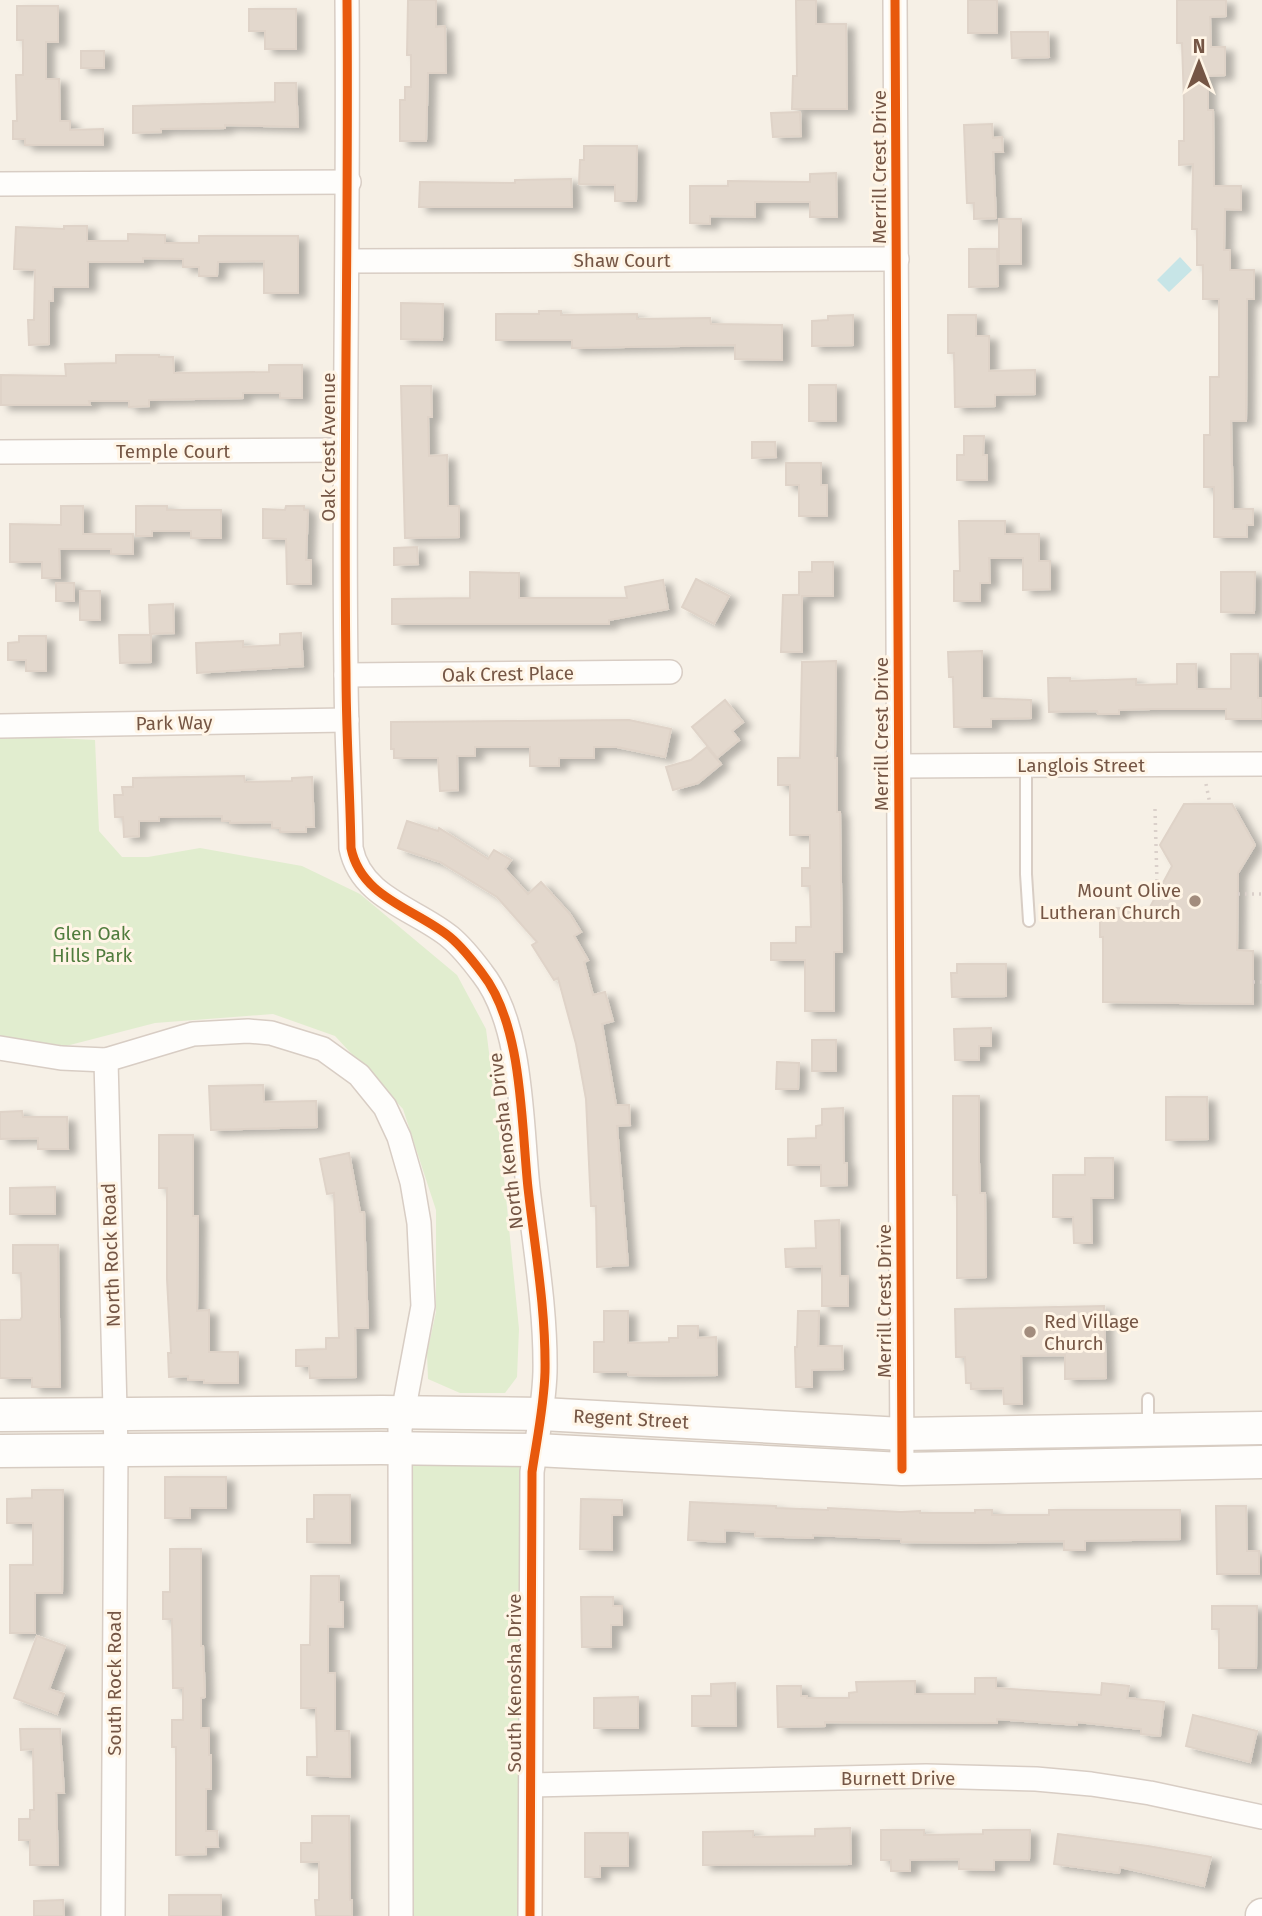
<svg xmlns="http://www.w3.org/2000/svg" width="1262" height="1916" viewBox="0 0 1262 1916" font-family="'Fira Sans',sans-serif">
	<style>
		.green { fill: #e1edcf }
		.water { fill: #c7e5e7 }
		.building { fill: #e3d8cd; stroke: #dfd3c8; stroke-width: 2; filter: url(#shadow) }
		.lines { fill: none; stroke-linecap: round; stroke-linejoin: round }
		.lane-casing { stroke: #d8cdc4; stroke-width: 14 }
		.street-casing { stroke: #d8cdc4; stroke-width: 26 }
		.secondary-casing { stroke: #d7ccc2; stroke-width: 35 }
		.path { stroke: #dad0ca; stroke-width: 3.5; stroke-dasharray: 2 5; stroke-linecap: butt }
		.lane { stroke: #fefdfb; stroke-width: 10 }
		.street { stroke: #fefdfb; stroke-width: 23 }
		.secondary { stroke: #fefdfb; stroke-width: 32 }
		.cycleway-casing { stroke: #fff5e6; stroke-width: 13 }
		.cycleway { stroke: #e8590c; stroke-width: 9 }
		.poi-dot { fill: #a28c7d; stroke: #fff5e6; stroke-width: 2.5 }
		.labels { text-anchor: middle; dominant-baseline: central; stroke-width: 6; stroke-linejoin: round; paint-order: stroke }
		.street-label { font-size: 19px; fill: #755645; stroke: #fff5e6 }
		.poi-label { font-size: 19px; fill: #755645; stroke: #fff5e6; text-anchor: end }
		.park-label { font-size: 19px; fill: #507c3d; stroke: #fff5e6 }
	</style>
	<defs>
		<filter id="shadow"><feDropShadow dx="8" dy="4.5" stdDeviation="3.5" flood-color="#0004"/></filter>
	</defs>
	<rect width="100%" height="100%" fill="#f6f0e6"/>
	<g class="green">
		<path d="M0,735L95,740L99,831L122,857H148L200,848L302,866L360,894L457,975L486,1029L501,1147L519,1329L517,1377L505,1393H460L428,1379L427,1353L436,1312V1210L403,1109L335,1036L273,1014L155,1023L66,1046L0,1036Z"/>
		<path d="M400,1448L536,1450L530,1916H401Z"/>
	</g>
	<path class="water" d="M1180,257L1192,270L1169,292L1157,280Z"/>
	<g class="building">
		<path d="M408,0H436V27L445,26L446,73H428L426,141H400V100H405V87H411V55H407Z"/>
		<path d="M796,0H816V24H846L847,109H792L793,76H797Z"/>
		<rect x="968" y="0" width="29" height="33"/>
		<path d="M1177,0H1226V16L1210,17L1211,47H1225V75L1208,76V110H1213L1214,186H1241V210L1225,209L1224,250H1230V270H1254V299H1247L1246,421H1231L1233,509H1253V525H1247V537H1214V487H1204V435H1210V377H1219V299H1203V265H1197V229H1192L1193,164L1179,165V141H1184V102L1182,43H1177Z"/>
		<path d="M17,6H58V42H46V79H59L60,121H70V130L103,129V145H25V139H13V121H17L16,75H23V40H17Z"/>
		<path d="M249,9H296V49H265V31H249Z"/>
		<path d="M1011,32H1048L1049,57L1012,58Z"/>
		<rect x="81" y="51" width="23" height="17"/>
		<path d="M275,83H296L298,127L225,125V128L161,129V132L133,133V106L275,102Z"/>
		<path d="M800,112L801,136L773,137L771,113Z"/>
		<path d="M992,124L993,138L1002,137L1003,152H993L996,218L974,219V203H967L964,125Z"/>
		<path d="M584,146H637L636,201H615V185L579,184L580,160H584Z"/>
		<path d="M836,173L837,217H810V202H755V217L710,216V224L690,223V186H728V181L810,182V174Z"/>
		<path d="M571,179L572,207H419L420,182L515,183V180Z"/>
		<rect x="999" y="219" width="22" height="45"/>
		<path d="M64,226H87V241H128V234L165,235V243H199V236H298V293H264V261L218,262L217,276H199V267H183V259L143,258V262H88V287H53V301H49V344L29,345L28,320H34L35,270L14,269L16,227L64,229Z"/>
		<path d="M969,249H997L998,286L969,287Z"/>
		<path d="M401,303L443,304L442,340L401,339Z"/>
		<path d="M539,311H561V315L637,314V319L710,318L711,324L782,325V360L735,359V345L572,348V340H496V314H539Z"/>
		<path d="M853,315V345L812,346V321L828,320V316Z"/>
		<path d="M948,315H976V336H989V371L1035,370V394L995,395V406L955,407L954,353H948Z"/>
		<path d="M116,355H159V357H173L174,373L269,372V365H302V398H280V393H243V398L149,400V406L129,407V401H89L90,405H1V375L66,376L65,364L116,363Z"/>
		<rect x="809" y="385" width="27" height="36"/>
		<path d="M401,386H431L432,417H428L429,456L447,455L448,506H459V537L405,538Z"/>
		<path d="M964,436H984L983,455H987V480H957V455H964Z"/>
		<path d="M752,442H775L776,457L752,458Z"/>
		<path d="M786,463H821V485H827V516H799V485H786Z"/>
		<path d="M61,506H83V534H133V554H111V549H59L60,578H42V562H10V524L61,525Z"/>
		<path d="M136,506H167V510H221V538H191V531H152V536H136Z"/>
		<path d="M286,506H304V510H308L306,560H311V584H287L286,539L263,538V509L285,510Z"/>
		<path d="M959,521H1005V534H1039V561H1050V589L1023,590V558H989L990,583H980V601H954V571H960Z"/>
		<path d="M417,547L418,564L394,565V548Z"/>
		<path d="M812,562H833V596H802V652H781L783,595H799V572H812Z"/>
		<path d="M470,572L519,573V598H627L625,587L663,580L668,609L609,620V624H392V599L470,598Z"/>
		<path d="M1221,572H1255L1254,613L1221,612Z"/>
		<path d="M696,579L729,596L714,624L682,607Z"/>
		<rect x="56" y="583" width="18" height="18"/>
		<rect x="80" y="591" width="20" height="29"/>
		<path d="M173,604L174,633L150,634L149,605Z"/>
		<path d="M301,633L303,666L197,673L196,643L243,641V647L280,645V634Z"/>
		<path d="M119,635H151V662L120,663Z"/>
		<path d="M19,636H46V671H26V660H8V643L19,642Z"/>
		<path d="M982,651V698L1031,700V718L991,719V727H954L953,677H949L948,652Z"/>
		<path d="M1231,654H1258V698H1262V719H1226V709H1151L1119,710V714H1098L1097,711L1049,712L1048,678H1070V681L1136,679V685L1177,684V664H1196L1197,689H1231Z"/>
		<path d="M836,661L835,758H837V812H840L842,952H834V1011H805V960H771V943H796V927H811L810,886H802V868H810V835H790V785H778V758H800L802,662Z"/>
		<path d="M725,700L743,722L732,731L739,740L717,758L692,727Z"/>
		<path d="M629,720L671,729L665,757L617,747H594V758H559V766H530V747H475V756H457L458,790L440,791L438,758H394V749H391V722Z"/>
		<path d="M707,747L721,764L698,783L673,790L666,767L691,760Z"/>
		<path d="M244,776L245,782L292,781V778L312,777L314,827H306V832H280V828H272V822L230,823V821H222V816L159,817V821H139V836L124,837L123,817H115L114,795H123L122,787H133V778Z"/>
		<path d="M1184,804H1232L1255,845L1238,873L1237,950L1253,951V1004L1103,1002V937H1100V921H1103L1104,912H1113V908L1149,909L1172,866L1160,845Z"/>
		<path d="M407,821L438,831L439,828L488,859L494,850L511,860L505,869L528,894L541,882L570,914L581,932L574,936L588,960L584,962L593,995L605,992L613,1021L602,1024L616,1105H629L630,1125L617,1126L628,1265L597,1267L596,1206H591L586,1099L576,1044L558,978L554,980L532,945L537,942L497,897L440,862L398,848Z"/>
		<path d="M957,964H1006V996L952,997L951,973H957Z"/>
		<path d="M991,1028V1046H979V1060H955L954,1029Z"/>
		<rect x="812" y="1040" width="24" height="31"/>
		<path d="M777,1062L799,1063L798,1089H776Z"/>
		<path d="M263,1085L264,1102L316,1101L317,1127L211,1130L209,1086Z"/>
		<path d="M953,1096H979V1162L980,1193H985L986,1277L957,1278V1195H953Z"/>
		<path d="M1166,1097H1207L1208,1139L1166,1140Z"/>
		<path d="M843,1108L844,1163H847V1185L821,1186V1165H788V1139L816,1138V1126L822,1125V1109Z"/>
		<path d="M22,1111L23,1117H67L68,1149H38V1138L0,1139V1112Z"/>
		<path d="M159,1135H193V1216H198L197,1311L209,1310V1352H238V1383H204V1380H188V1376L169,1377L168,1353H171L167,1279V1188H159Z"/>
		<path d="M349,1153L360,1212H364L368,1328H355L356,1377L310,1378L309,1366H296V1350L326,1349V1338H339L334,1193L327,1194L320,1159Z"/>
		<path d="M1085,1158H1113V1198H1091L1092,1243H1074L1073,1217H1053V1175H1085Z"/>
		<path d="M55,1187V1214H10V1188Z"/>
		<path d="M839,1220L840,1276H848V1306H822V1266L786,1267L785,1249L816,1248L815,1221Z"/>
		<path d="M13,1245H58L60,1387H32V1378H0V1320H20L22,1317L21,1273H13Z"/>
		<path d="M1104,1306L1106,1378L1065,1379V1355L1021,1356L1022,1404H1004L1003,1388L971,1389V1383H966L965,1357H956L955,1309Z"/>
		<path d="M604,1311H628V1343L669,1342V1338H678V1326H698V1338L716,1337L717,1375L656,1376L628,1375V1372H594V1342H604Z"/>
		<path d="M798,1311H819L818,1346H842L843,1369L812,1370V1387H796L795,1347H797Z"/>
		<path d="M165,1477H226V1508H190V1518H165Z"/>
		<path d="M32,1490H63L62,1593H35V1633H10V1565H33V1523H7V1499L32,1498Z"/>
		<path d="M314,1495H350V1543L307,1542V1519H314Z"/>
		<path d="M581,1499L622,1500V1515H612V1550L580,1549Z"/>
		<path d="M690,1502L776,1506V1508L828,1510V1508L901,1512L920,1511V1513H975V1510H992V1515H1049V1510H1180V1539L1085,1541V1550H1064V1541L976,1543L901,1542V1539L813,1535V1538L755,1536V1532L725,1530V1542L688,1540Z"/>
		<path d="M1216,1506H1246L1247,1551H1259V1574H1217Z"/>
		<path d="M170,1549H201V1646H203L205,1697L201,1698V1728H209V1755H211V1789H206V1831H217L218,1847H206V1854L176,1855V1747H172V1720H183V1688H173L172,1619H163V1592H170Z"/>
		<path d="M311,1576H339V1602H343V1627L328,1626V1673H335V1731H349L350,1777L307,1775V1757H317L316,1708H301V1645H310Z"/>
		<path d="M581,1597H613V1606H622V1625H611V1647H582Z"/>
		<path d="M1212,1606H1257L1256,1668H1219V1629H1212Z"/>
		<path d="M37,1636L65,1646L49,1689L64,1694L57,1714L14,1698Z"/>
		<path d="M975,1678H996V1688L1101,1695L1102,1683L1129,1686L1127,1698L1164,1702L1160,1736L1141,1734V1729L1077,1722V1725L997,1719V1723L825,1722V1726L778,1727L777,1686H801V1696H807V1698H849V1693L857,1692L856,1682L915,1681V1694H975Z"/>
		<path d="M735,1683L736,1726H692V1696H711V1684Z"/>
		<path d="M638,1697V1728H594V1698Z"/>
		<path d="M1193,1715L1257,1731L1250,1762L1186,1746Z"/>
		<path d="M20,1729H60L64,1793H56L58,1865H30V1840H19V1819H30V1810H34L33,1749L21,1750Z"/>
		<path d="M312,1816H349L350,1900H352V1916H316L315,1900H319V1862H301V1843H312Z"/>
		<path d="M850,1828L851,1864L703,1865V1832L753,1831V1837L815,1836V1829Z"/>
		<path d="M881,1830H924V1835L983,1834V1830H1030L1029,1860H994V1870L959,1869V1859L910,1860V1871H891V1860H881Z"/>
		<path d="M585,1833H628V1866H600V1877H585Z"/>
		<path d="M1058,1834L1148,1846L1211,1857L1204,1886L1120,1867L1119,1873L1054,1864Z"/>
		<rect x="169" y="1895" width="52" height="21"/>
		<path d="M63,1900L64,1916H34V1901Z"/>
	</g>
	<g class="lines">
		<defs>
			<g id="lane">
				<path d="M1026,765V874L1029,921"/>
				<path d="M1148,1399V1427"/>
			</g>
			<g id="street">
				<path d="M347,0C349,224 343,449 346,673C346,732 350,790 351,848C361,898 416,909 450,937C462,947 473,961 482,973C523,1025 521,1123 528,1188C535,1249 546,1310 545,1372C544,1406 537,1438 532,1472L530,1916"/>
				<path d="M895,0L902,1469"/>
				<path d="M0,184L349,182"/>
				<path d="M348,261L897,259"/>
				<path d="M0,452L345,450"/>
				<path d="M346,675L670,672"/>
				<path d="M0,726L347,720"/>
				<path d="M899,766L1262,764"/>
				<path d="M0,1048L61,1058L106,1060L193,1034L248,1031L271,1033L323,1049L359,1075L385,1107L399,1137L412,1182L419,1223L423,1306L400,1429L401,1916"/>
				<path d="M106,1060L116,1449L113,1916"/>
				<path d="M531,1785L926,1776L1036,1779L1091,1784L1150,1793L1262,1817"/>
			</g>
			<g id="secondary">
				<path d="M0,1415L382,1412L542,1414L902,1434L1262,1428"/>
				<path d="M0,1451L380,1448L536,1450L902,1469L1262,1462"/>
				<path d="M1262,1916V1915"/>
			</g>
		</defs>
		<use href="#lane" class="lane-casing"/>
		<use href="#street" class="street-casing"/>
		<use href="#secondary" class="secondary-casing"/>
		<g class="path">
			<path d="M1206,784L1210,804"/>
			<path d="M1155,809L1157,882"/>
			<path d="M1238,894H1262"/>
			<path d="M1253,982H1262"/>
		</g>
		<use href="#lane" class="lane"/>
		<use href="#street" class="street"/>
		<use href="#secondary" class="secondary"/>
		<defs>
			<g id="cycleway">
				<path d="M347,0C349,224 343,449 346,673C346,732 350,790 351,848C361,898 416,909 450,937C462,947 473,961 482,973C523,1025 521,1123 528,1188C535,1249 546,1310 545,1372C544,1406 537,1438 532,1472L530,1916"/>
				<path d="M895,0L902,1469"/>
			</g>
		</defs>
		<use href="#cycleway" class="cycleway-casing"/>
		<use href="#cycleway" class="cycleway"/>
	</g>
	<g class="poi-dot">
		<circle cx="1195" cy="901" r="7"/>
		<circle cx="1030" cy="1332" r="7"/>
	</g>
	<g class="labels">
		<g class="street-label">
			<text transform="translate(879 167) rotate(-90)">Merrill Crest Drive</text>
			<text x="622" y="260">Shaw Court</text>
			<text transform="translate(328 447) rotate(-90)">Oak Crest Avenue</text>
			<text x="173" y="451">Temple Court</text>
			<text transform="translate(508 674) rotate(-1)">Oak Crest Place</text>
			<text transform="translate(174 723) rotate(-1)">Park Way</text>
			<text transform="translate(881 734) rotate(-90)">Merrill Crest Drive</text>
			<text x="1081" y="765">Langlois Street</text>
			<text transform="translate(506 1141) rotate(-97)">North Kenosha Drive</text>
			<text transform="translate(111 1255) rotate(-92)">North Rock Road</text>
			<text transform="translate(884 1301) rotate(-90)">Merrill Crest Drive</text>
			<text transform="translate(631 1419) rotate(3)">Regent Street</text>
			<text transform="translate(114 1683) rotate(-90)">South Rock Road</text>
			<text transform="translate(514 1683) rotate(-90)">South Kenosha Drive</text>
			<text x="898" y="1778">Burnett Drive</text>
		</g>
		<g class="poi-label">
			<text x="1181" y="890">Mount Olive<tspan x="1181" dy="22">Lutheran Church</tspan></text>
			<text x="1044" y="1321" text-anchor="start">Red Village<tspan x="1044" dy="22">Church</tspan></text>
		</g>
		<g class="park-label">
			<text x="92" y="933">Glen Oak<tspan x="92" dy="22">Hills Park</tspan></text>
		</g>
	</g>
	<g transform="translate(1199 63)" stroke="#fff5e6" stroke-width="5" paint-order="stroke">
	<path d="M0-5L12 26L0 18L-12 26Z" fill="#755645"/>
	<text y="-10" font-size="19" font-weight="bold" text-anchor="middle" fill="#755645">N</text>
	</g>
</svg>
